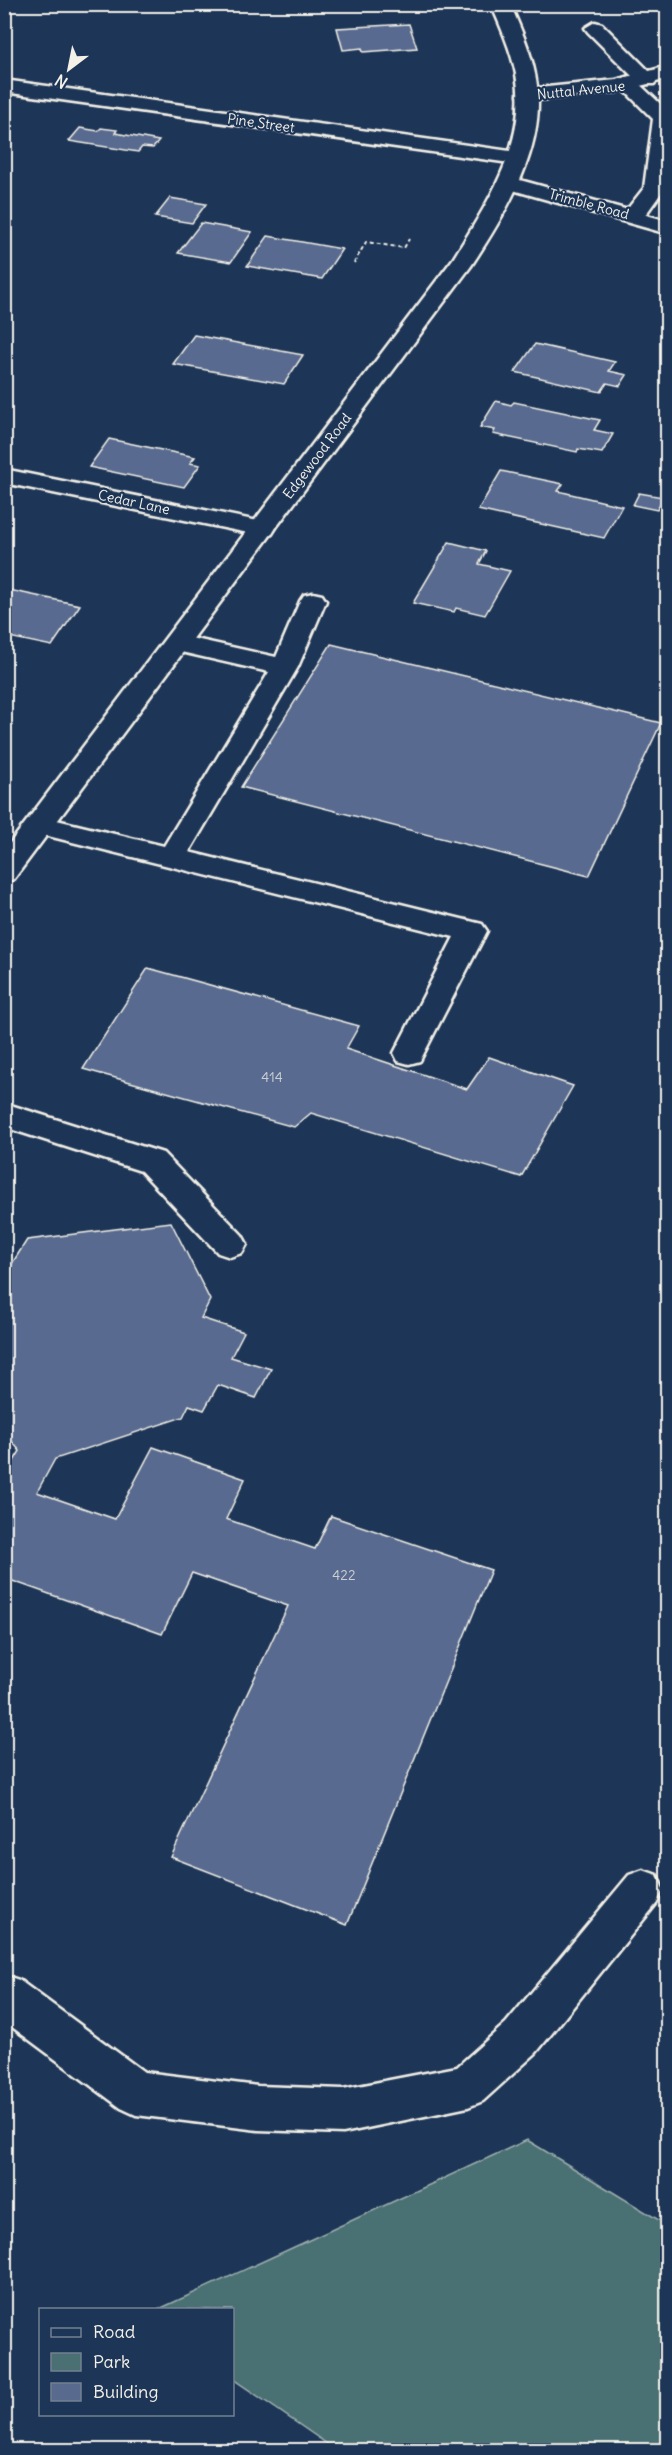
<svg xmlns="http://www.w3.org/2000/svg" width="672" height="2455" viewBox="0 0 672 2455" font-family="Delius,sans-serif">
	<style>
		.green { fill: #4a7073; stroke: #9fb0ae; stroke-width: 1.5 }
		.building { fill: #586b8f; stroke: #f4f1e8; stroke-width: 1.5 }
		.lines { fill: none; stroke-linecap: round; stroke-linejoin: round }
		.service-casing { stroke: #f4f1e8; stroke-width: 5 }
		.minor-casing { stroke: #f4f1e8; stroke-width: 5 }
		.secondary-casing { stroke: #f4f1e8; stroke-width: 5 }
		.path { stroke: #f4f1e8; stroke-width: 2; stroke-dasharray: 4 3; stroke-linecap: butt }
		.service { fill: #1d3557; fill-rule: evenodd }
		.minor { fill: #1d3557; fill-rule: evenodd }
		.secondary { fill: #1d3557; fill-rule: evenodd }
		.labels { text-anchor: middle; dominant-baseline: central; stroke-width: 4.5; stroke-linejoin: round; paint-order: stroke }
		.far-street-label { font-size: 14px; fill: #f4f1e8; stroke: #1d3557 }
		.number-label { font-size: 14px; fill: #cdd0d2 }
	</style>
	<rect width="100%" height="100%" fill="#1d3557"/>
	<filter id="ink" filterUnits="userSpaceOnUse"><feTurbulence type="fractalNoise" baseFrequency=".0167" numOctaves="2"/><feDisplacementMap in="SourceGraphic" scale="12" xChannelSelector="R" yChannelSelector="G"/><feConvolveMatrix kernelMatrix="1 2 1 2 8 2 1 2 1" color-interpolation-filters="sRGB"/></filter>
	<g filter="url(#ink)">
		<path class="green" d="M527,2140L667,2225V2450H336L233,2379L232,2310L159,2309Z"/>
		<g class="building">
			<path d="M409,24L417,48L363,52L362,48L343,50L337,28Z"/>
			<path d="M80,128L98,131L101,128L117,130L115,133L159,141L153,148L142,147L138,152L69,141Z"/>
			<path d="M170,198L206,204L192,223L155,217Z"/>
			<path d="M201,223L252,232L231,262L178,253Z"/>
			<path d="M268,236L342,249L322,279L247,266Z"/>
			<path d="M194,335L303,355L284,384L173,364Z"/>
			<path d="M535,344L615,362L609,371L627,375L620,386L607,383L601,392L515,372Z"/>
			<path d="M496,401L511,405L514,402L600,420L594,430L613,434L602,453L578,449L577,452L493,434L495,430L480,427Z"/>
			<path d="M109,439L195,457L190,463L200,465L184,487L89,467Z"/>
			<path d="M501,471L563,484L558,491L622,506L604,538L478,510Z"/>
			<path d="M639,493L663,497L657,510L633,505Z"/>
			<path d="M449,542L486,551L479,564L510,571L485,615L456,608L454,612L413,603Z"/>
			<path d="M4,589L80,605L52,646L4,636Z"/>
			<path d="M331,644L661,723L589,876L241,787Z"/>
			<path d="M148,968L359,1026L346,1049L467,1089L489,1057L573,1086L521,1177L311,1113L294,1127L83,1069Z"/>
			<path d="M171,1222L210,1300L201,1318L244,1332L231,1357L271,1369L256,1398L218,1385L204,1410L189,1405L183,1417L55,1459L37,1492L115,1519L153,1447L245,1479L226,1519L315,1549L331,1516L491,1570L347,1925L171,1857L288,1606L192,1573L162,1634L4,1578V1477L20,1451L4,1432V1276L27,1240Z"/>
		</g>
		<g class="lines">
			<defs>
				<g id="service">
					<path d="M595,22L602,24L654,76L657,80L654,84H640L588,32L585,28Z"/>
					<path d="M629,79L636,81L668,111L664,189L641,221H625L622,216L644,188L653,119L619,85L622,81Z"/>
					<path d="M313,593L322,595L326,601L298,667L189,852L482,924L487,931L424,1053L420,1061L409,1064L398,1061L394,1053L454,937L40,834L30,832L26,825L30,818L40,816L164,846L269,672L168,649L164,643L168,637L177,635L276,657L300,601L304,595Z"/>
					<path d="M4,1103L163,1153L242,1235L247,1244L242,1253L230,1257L218,1253L141,1171L4,1127Z"/>
				</g>
				<g id="minor">
					<path d="M668,66V79L616,92L528,101L521,99L518,95L521,91L528,89L616,80Z"/>
					<path d="M4,80L517,152L524,154L527,158L524,162L517,164L4,92Z"/>
					<path d="M509,177L668,221V234L502,187L499,183L502,179Z"/>
					<path d="M4,469L263,522L272,524L275,529L272,534L263,536L4,483Z"/>
					<path d="M643,1870L657,1875L663,1889L657,1903L536,2053L483,2101L468,2107L343,2133L258,2130L136,2115L121,2108L4,2021V1975L19,1980L144,2072L258,2086L343,2089L457,2067L506,2023L629,1875Z"/>
				</g>
				<path id="secondary" d="M491,4H510C520,27 530,49 535,74C550,141 507,212 471,266L14,879L4,882V851L453,259C487,204 529,142 516,74C511,50 501,27 491,4Z"/>
			</defs>
			<use href="#service" class="service-casing"/>
			<use href="#minor" class="minor-casing"/>
			<use href="#secondary" class="secondary-casing"/>
			<path class="path" d="M354,263L366,242L404,248L409,239"/>
			<use href="#service" class="service"/>
			<use href="#minor" class="minor"/>
			<use href="#secondary" class="secondary"/>
		</g>
	</g>
	<g class="labels">
		<g class="far-street-label">
			<text transform="translate(581 90) rotate(-6)">Nuttal Avenue</text>
			<text transform="translate(261 123) rotate(8)">Pine Street</text>
			<text transform="translate(589 204) rotate(15)">Trimble Road</text>
			<text transform="translate(317 456) rotate(-53)">Edgewood Road</text>
			<text transform="translate(134 502) rotate(12)">Cedar Lane</text>
		</g>
		<g class="number-label">
			<text x="272" y="1077">414</text>
			<text x="344" y="1575">422</text>
		</g>
	</g>
	<rect width="672" height="2455" fill="none" stroke="#1d3557" stroke-width="24"/>
	<rect x="12" y="12" width="648" height="2431" fill="none" stroke="#f4f1e8" stroke-width="2" filter="url(#ink)"/>
	<rect x="39" y="2308" width="195" height="108" fill="#1d3557" stroke="#738091" stroke-width="1.5"/>
	<rect x="51" y="2328" width="30" height="9" fill="#1d3557" stroke="#738091" stroke-width="1.5"/>
	<text x="93" y="2338" font-size="18" fill="#f4f1e8">Road</text>
	<rect x="51" y="2353" width="30" height="18" fill="#4a7073" stroke="#738091" stroke-width="1.5"/>
	<text x="93" y="2368" font-size="18" fill="#f4f1e8">Park</text>
	<rect x="51" y="2383" width="30" height="18" fill="#586b8f" stroke="#738091" stroke-width="1.5"/>
	<text x="93" y="2398" font-size="18" fill="#f4f1e8">Building</text>
	<g transform="translate(69 69) rotate(212)" stroke="#1d3557" stroke-width="4.5" paint-order="stroke">
	<path d="M0-4.5L10 22L0 15L-10 22Z" fill="#f4f1e8"/>
	<text y="-9" font-size="16" font-weight="bold" text-anchor="middle" fill="#f4f1e8">N</text>
	</g>
</svg>
